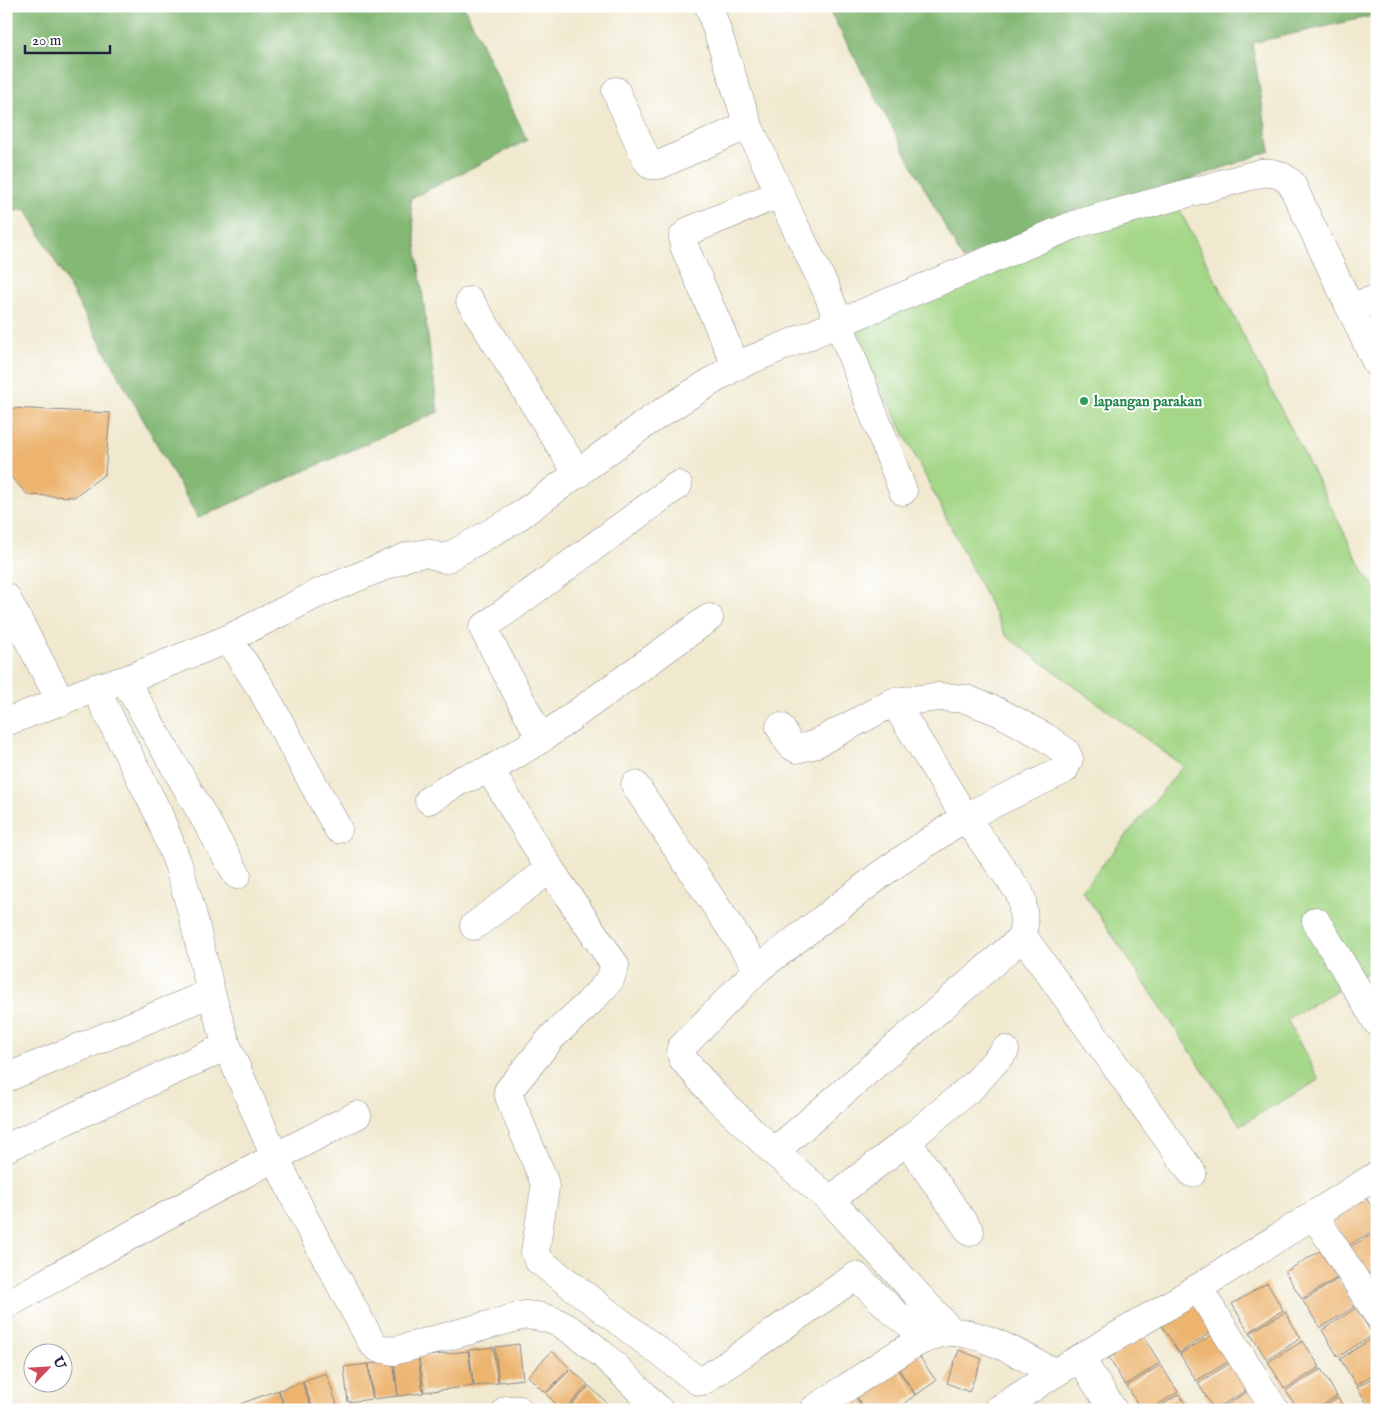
<svg xmlns="http://www.w3.org/2000/svg" width="1383" height="1416" viewBox="0 0 1383 1416" font-family="'IM FELL English',serif">
	<style>
		.green { fill: #a4d787; stroke: #637c61 }
		.forest { fill: #83b874; stroke: #526d58 }
		.building { fill: #ecb46e }
		.lines { fill: none; stroke-linecap: round; stroke-linejoin: round }
		.minor-casing { stroke: #898685; stroke-width: 29 }
		.minor { stroke: #fff; stroke-width: 28 }
		.leisure-dot { fill: #2e9e5b; stroke: #fff; stroke-width: 2 }
		.labels { text-anchor: middle; dominant-baseline: central; stroke-width: 4; stroke-linejoin: round; paint-order: stroke }
		.leisure-label { font-size: 15px; font-weight: bold; fill: #27864d; stroke: #fff; text-anchor: start }
	</style>
	<rect width="100%" height="100%" fill="#fff"/>
	<filter id="ink" filterUnits="userSpaceOnUse"><feTurbulence type="fractalNoise" baseFrequency=".02" numOctaves="2"/><feDisplacementMap in="SourceGraphic" scale="10" xChannelSelector="R" yChannelSelector="G"/><feConvolveMatrix kernelMatrix="1 2 1 2 8 2 1 2 1" color-interpolation-filters="sRGB"/></filter>
	<filter id="wash" filterUnits="userSpaceOnUse"><feTurbulence type="fractalNoise" baseFrequency=".0096" numOctaves="4" result="noise"/><feDisplacementMap in="SourceGraphic" scale="20" xChannelSelector="R" yChannelSelector="G"/><feGaussianBlur stdDeviation="1.12" result="paint"/><feColorMatrix in="noise" values="0 0 0 0 0 0 0 0 0 0 0 0 0 0 0 0 0 1.4 0 .05"/><feComposite in="paint" operator="in"/></filter>
	<g filter="url(#wash)">
		<rect width="100%" height="100%" fill="#f0e9cf"/>
		<path class="green" d="M1168,187L1364,572L1377,591V967L1287,1019L1319,1080L1240,1125L1082,890L1183,766L1006,636L850,327Z"/>
		<g class="forest">
			<path d="M6,6H464L527,140L410,199L438,412L198,518L26,209L6,213Z"/>
			<path d="M827,6H1377V15L1252,43L1270,151L963,260Z"/>
		</g>
		<g id="blocks">
			<g class="building">
				<path d="M10,408L110,413L105,474L74,497L28,495L10,476Z"/>
				<path d="M1366,1198L1377,1216V1228L1348,1246L1331,1219Z"/>
				<path d="M1377,1231V1268L1366,1275L1349,1248Z"/>
				<path d="M1320,1251L1337,1278L1302,1299L1285,1272Z"/>
				<path d="M1377,1270V1292L1367,1276Z"/>
				<path d="M1338,1279L1355,1306L1320,1328L1303,1301Z"/>
				<path d="M1267,1283L1283,1310L1249,1332L1232,1304Z"/>
				<path d="M1197,1304L1213,1331L1179,1353L1162,1326Z"/>
				<path d="M1356,1308L1373,1335L1338,1357L1322,1330Z"/>
				<path d="M1285,1312L1301,1338L1267,1360L1250,1333Z"/>
				<path d="M1215,1333L1231,1360L1196,1381L1180,1354Z"/>
				<path d="M1143,1336L1160,1363L1125,1385L1109,1358Z"/>
				<path d="M1374,1337L1377,1342V1372L1356,1385L1340,1359Z"/>
				<path d="M1303,1341L1320,1367L1285,1389L1268,1362Z"/>
				<path d="M519,1344L523,1379L499,1382L495,1347Z"/>
				<path d="M493,1347L498,1383L474,1386L469,1350Z"/>
				<path d="M959,1350L982,1359L969,1392L947,1383Z"/>
				<path d="M468,1351L473,1386L424,1392L419,1357Z"/>
				<path d="M552,1351L570,1368L545,1393L528,1376Z"/>
				<path d="M916,1351L936,1381L916,1395L896,1365Z"/>
				<path d="M418,1357L423,1393L398,1396L394,1360Z"/>
				<path d="M393,1361L398,1396L373,1399L369,1364Z"/>
				<path d="M1232,1362L1249,1389L1214,1410L1198,1383Z"/>
				<path d="M368,1364L372,1399L348,1402L344,1367Z"/>
				<path d="M1161,1365L1178,1392L1149,1410H1141L1127,1386Z"/>
				<path d="M895,1366L915,1395L895,1410H865L855,1394Z"/>
				<path d="M571,1369L588,1385L565,1410H562L546,1394Z"/>
				<path d="M1321,1369L1337,1396L1315,1410H1298L1286,1391Z"/>
				<path d="M326,1373L338,1407L329,1410H313L303,1381Z"/>
				<path d="M1377,1375V1410H1371L1357,1387Z"/>
				<path d="M302,1382L312,1410H286L279,1390Z"/>
				<path d="M589,1386L607,1403L601,1410H567Z"/>
				<path d="M278,1390L285,1410H233L232,1407Z"/>
				<path d="M1250,1390L1262,1410H1219Z"/>
				<path d="M1179,1394L1189,1410H1154Z"/>
				<path d="M854,1395L864,1410H833Z"/>
				<path d="M1338,1398L1346,1410H1319Z"/>
			</g>
		</g>
	</g>
	<g filter="url(#ink)">
		<use href="#blocks" fill-opacity="0" stroke="#898685" stroke-width="1"/>
		<g class="lines">
			<defs>
				<g id="minor">
					<path d="M709,6L748,125L794,224L826,289L903,491"/>
					<path d="M616,91L646,159L651,165H659L748,125"/>
					<path d="M470,301L578,474"/>
					<path d="M1350,307L1377,299"/>
					<path d="M736,366L684,246L683,237L689,231L779,194"/>
					<path d="M6,597L61,702"/>
					<path d="M228,639L262,690L338,829"/>
					<path d="M125,680L237,875"/>
					<path d="M95,688L158,813L178,864L192,912L211,993L227,1046L275,1157L306,1221L372,1343L378,1348L394,1351L525,1315C536,1316 546,1317 556,1322C590,1337 632,1383 659,1410"/>
					<path d="M6,722L95,688L125,680L228,639L319,593L409,556L427,553L445,559L515,519L653,418L736,366L1076,224L1261,173C1274,172 1281,174 1291,183L1377,364"/>
					<path d="M780,727L788,741L792,746L797,749L813,745L894,702L939,697L966,699L999,712L1045,737L1066,752L1069,759L1064,770L965,817L884,872L758,969L681,1048V1054L683,1059L713,1094L774,1152L830,1200L952,1332"/>
					<path d="M541,739L483,628L678,485"/>
					<path d="M490,770L550,869L615,965L610,980L588,1004L553,1036L508,1091L510,1099L544,1181L545,1188L535,1252L538,1260L698,1381H703L856,1276L896,1314L928,1338"/>
					<path d="M635,785L758,969"/>
					<path d="M429,800L461,780L490,770L541,739L709,618"/>
					<path d="M1316,921L1377,1022"/>
					<path d="M474,926L550,869"/>
					<path d="M1022,935L1192,1173"/>
					<path d="M6,1078L211,993"/>
					<path d="M907,1141L970,1232"/>
					<path d="M6,1148L227,1046"/>
					<path d="M774,1152L1017,942L1022,935L1024,924L1022,900L1019,892L965,817L894,702"/>
					<path d="M830,1200L907,1141L975,1084L1005,1050"/>
					<path d="M1314,1215L1377,1314"/>
					<path d="M1198,1288L1275,1410"/>
					<path d="M6,1305C122,1239 239,1175 357,1115"/>
					<path d="M1080,1358L1113,1410"/>
					<path d="M507,1410H519"/>
					<path d="M813,1410C832,1397 851,1385 870,1372C892,1358 926,1332 952,1332C983,1332 1028,1359 1055,1373"/>
					<path d="M998,1410L1055,1373L1198,1288L1377,1175"/>
				</g>
			</defs>
			<use href="#minor" class="minor-casing"/>
			<use href="#minor" class="minor"/>
		</g>
	</g>
	<circle class="leisure-dot" cx="1084" cy="401" r="5"/>
	<g class="labels">
		<g class="leisure-label">
			<text x="1094" y="401">lapangan parakan</text>
		</g>
	</g>
	<rect width="1383" height="1416" fill="none" stroke="#fff" stroke-width="25"/>
	<g transform="translate(48 1368) rotate(65)"><circle r="24" fill="#ffffff" stroke="#a7a7b1"/>
	<path d="M0-4L9 19L0 12L-9 19Z" fill="#d1495b"/>
	<text y="-8" font-size="14" font-weight="bold" text-anchor="middle" fill="#22223b">U</text>
	</g>
	<path d="M25 45v8h85v-8" fill="none" stroke="#22223b" stroke-width="2.5"/>
	<text x="32" y="45" font-size="15" fill="#22223b" stroke="#ffffff" stroke-width="4" paint-order="stroke">20 m</text>
</svg>
